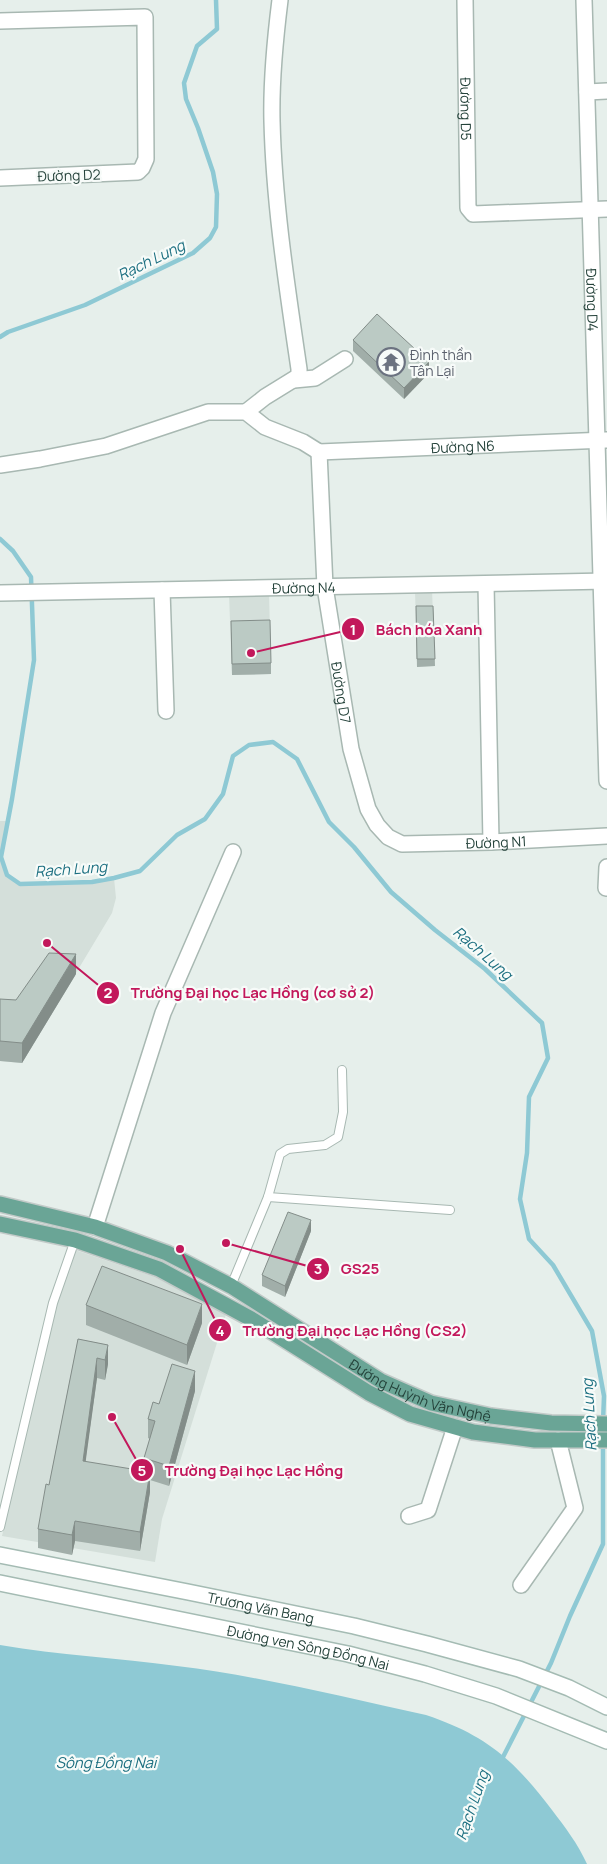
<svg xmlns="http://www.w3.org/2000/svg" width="607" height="1864" viewBox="0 0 607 1864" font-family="Manrope,sans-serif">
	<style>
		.built { fill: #d4dfda }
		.water { fill: #8ec9d4 }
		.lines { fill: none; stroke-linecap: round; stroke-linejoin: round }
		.stream { stroke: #8ec9d4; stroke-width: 4.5 }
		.service-casing { stroke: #a8b8b2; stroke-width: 10 }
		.minor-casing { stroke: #a8b8b2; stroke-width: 18 }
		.secondary-casing { stroke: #a4bbb3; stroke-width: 18 }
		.primary-casing { stroke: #c2cac8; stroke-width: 18 }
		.service { stroke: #fff; stroke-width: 8 }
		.minor { stroke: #fff; stroke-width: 15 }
		.secondary { stroke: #fff; stroke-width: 15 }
		.primary { stroke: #6aa596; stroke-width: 15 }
		.wall { fill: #a1aea9 }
		.shaded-wall { fill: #838d89 }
		.building { fill: #bbcac4; stroke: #838d89 }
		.labels { text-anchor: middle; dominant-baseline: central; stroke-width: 4.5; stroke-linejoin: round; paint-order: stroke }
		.street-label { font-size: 14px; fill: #24423a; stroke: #f7fbf9 }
		.worship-label { font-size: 14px; fill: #5b616d; stroke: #f7fbf9; text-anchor: start }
		.water-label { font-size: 15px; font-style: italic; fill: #1c6f80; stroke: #f7fbf9 }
		.leader { fill: none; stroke: #c2185b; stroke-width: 2 }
		.callout-dot { fill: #c2185b; stroke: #f7fbf9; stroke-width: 2 }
		.mark-label { font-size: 15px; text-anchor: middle; font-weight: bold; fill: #fff }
		.callout-label { font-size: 15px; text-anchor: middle; font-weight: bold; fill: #c2185b; stroke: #f7fbf9; stroke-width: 4.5; stroke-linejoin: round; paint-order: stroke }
	</style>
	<rect width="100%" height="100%" fill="#e6efeb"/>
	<g class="built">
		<path d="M415,590H432L435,666L417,667Z"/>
		<path d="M269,593L271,674L232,675L229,594Z"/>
		<path d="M0,821H7L1,857L7,874L20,884L91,882L114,878L116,898L112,913L22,1063L0,1061Z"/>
		<path d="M75,1250L155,1277L226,1314L162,1519L155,1562L2,1536L56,1303Z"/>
	</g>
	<path class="water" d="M0,1645C59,1655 118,1658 177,1666C260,1676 343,1697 426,1715C486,1735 514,1760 552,1810C565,1827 578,1844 587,1864H0Z"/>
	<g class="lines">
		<g class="stream">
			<path d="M0,337L8,332L85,305L193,253L210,238L216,227L217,194L213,172L198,128L186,99L184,83L197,46L217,29L216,0"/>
			<path d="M0,539L13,551L31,577L34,660L12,799L1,857L7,875L20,884L92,882L114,878L140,871L177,835L205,819L223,794L233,756L249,745L273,742L297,759L329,822L354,847L391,892L435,930L485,969L542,1023L548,1058L529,1097L527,1153L520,1199L529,1239L553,1265L592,1331L604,1396L603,1422"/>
			<path d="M502,1759L551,1663L570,1616L603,1544V1442"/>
		</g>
		<defs>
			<g id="service">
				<path d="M268,1197L450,1210"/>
				<path d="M231,1286L268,1197L280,1154L288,1149L325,1145L338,1137L343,1112L342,1070"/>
				<path d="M0,1527L53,1303L75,1240"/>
			</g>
			<g id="minor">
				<path id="s1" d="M465,0L468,208L473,214L607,209"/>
				<path id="s2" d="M584,0L607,781"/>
				<path d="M0,21L145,17L146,159L142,168L138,172L0,178"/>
				<path d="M587,92L607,91"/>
				<path d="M294,380L315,378L345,359"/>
				<path d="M246,412L265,397L299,376V369C287,287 274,204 272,121C271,80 275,40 280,0"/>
				<path id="s3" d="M319,452L325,587L351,749L368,809L377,825L388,837L402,844L491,842L607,836"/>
				<path id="s4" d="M319,452L606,440"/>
				<path d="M0,465L40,459L106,446L208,412H246L265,427L303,442L319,452"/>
				<path d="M486,584L491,842"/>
				<path d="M162,590L166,711"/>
				<path id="s5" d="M0,593L607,581"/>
				<path d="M606,888L607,867"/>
				<path d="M95,1227L163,1013L233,852"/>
				<path d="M409,1516L428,1510L455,1427"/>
				<path d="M521,1585L575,1508L558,1440"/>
			</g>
			<g id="secondary">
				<path id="s6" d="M0,1555L188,1592L354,1626L427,1644L519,1669L569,1688L607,1707"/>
				<path id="s7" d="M0,1583L348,1654L425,1674L496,1696L607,1741"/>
			</g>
			<g id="primary">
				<path id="s8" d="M0,1204L95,1227L167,1253L231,1286L381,1381L431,1403L491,1416L551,1423L607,1424"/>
				<path d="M0,1224L75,1240L159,1269L253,1320L369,1393L410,1414L473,1432L535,1440H607"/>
			</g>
		</defs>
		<use href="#service" class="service-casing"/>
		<use href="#minor" class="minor-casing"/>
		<use href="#secondary" class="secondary-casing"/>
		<use href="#primary" class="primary-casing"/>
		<use href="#service" class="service"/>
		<use href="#minor" class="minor"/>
		<use href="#secondary" class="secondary"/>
		<use href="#primary" class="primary"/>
	</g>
	<g class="wall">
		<path d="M353,340L429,373L404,399L353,351Z"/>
		<path d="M416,606H433L435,666L417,667Z"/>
		<path d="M231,632L271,663V674L232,675Z"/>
		<path d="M76,974L22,1063L0,1061V999L16,1000Z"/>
		<path d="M311,1231L285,1297L262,1286V1275Z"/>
		<path d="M86,1305L202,1323L187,1365L86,1325Z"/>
		<path d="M78,1339L108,1345V1364L105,1380L97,1378L85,1462L144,1472V1458L150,1439L148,1438V1419L159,1404L195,1391L169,1486L150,1480V1492L140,1551L75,1541L72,1555L38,1548V1529L49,1485Z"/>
	</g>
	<g class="shaded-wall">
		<path d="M429,362V373L404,399V388Z"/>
		<path d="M76,954V974L22,1063V1043Z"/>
		<path d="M311,1220V1231L285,1297V1286Z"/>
		<path d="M202,1304V1323L187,1365V1345Z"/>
		<path d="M108,1345V1364L105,1380V1360Z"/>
		<path d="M97,1358V1378L83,1481V1461Z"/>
		<path d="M195,1371V1391L169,1486V1466Z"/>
		<path d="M150,1472V1492L140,1551V1532Z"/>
		<path d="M75,1521V1541L72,1555V1535Z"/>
	</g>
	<g class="building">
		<path d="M377,314L429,362L404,388L353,340Z"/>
		<path d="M416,606H433L435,659H417Z"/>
		<path d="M270,620L271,663L232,664L231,621Z"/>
		<path d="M49,953L76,954L22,1043L0,1041V999L16,1000Z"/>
		<path d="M288,1212L311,1220L285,1286L262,1275Z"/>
		<path d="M102,1266L202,1304L187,1345L86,1305Z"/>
		<path d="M78,1339L108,1345L105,1360L97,1358L83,1461L150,1472L140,1532L75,1521L72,1535L38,1529L46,1484L49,1485Z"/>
		<path d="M172,1364L195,1371L169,1466L144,1458L155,1421L148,1419L153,1402L159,1404Z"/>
	</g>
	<defs>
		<symbol id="temple-ring" viewBox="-11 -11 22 22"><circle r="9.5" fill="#f7fbf9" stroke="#6b7280" stroke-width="1.5"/><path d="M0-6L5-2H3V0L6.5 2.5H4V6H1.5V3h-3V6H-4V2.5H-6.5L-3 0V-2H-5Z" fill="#6b7280"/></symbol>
	</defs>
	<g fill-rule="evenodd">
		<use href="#temple-ring" x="375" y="346" width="32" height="32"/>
	</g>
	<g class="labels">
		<g class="street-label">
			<text stroke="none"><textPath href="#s1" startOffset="109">Đường D5</textPath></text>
			<text transform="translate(69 175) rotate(-2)">Đường D2</text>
			<text stroke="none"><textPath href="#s2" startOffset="300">Đường D4</textPath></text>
			<text stroke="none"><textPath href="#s4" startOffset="144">Đường N6</textPath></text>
			<text stroke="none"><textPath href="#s5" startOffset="304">Đường N4</textPath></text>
			<text stroke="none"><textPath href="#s3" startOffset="242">Đường D7</textPath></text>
			<text stroke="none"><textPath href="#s3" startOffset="506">Đường N1</textPath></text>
			<text stroke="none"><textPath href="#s8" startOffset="464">Đường Huỳnh Văn Nghệ</textPath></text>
			<text stroke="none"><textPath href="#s6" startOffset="266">Trương Văn Bang</textPath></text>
			<text stroke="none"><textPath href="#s7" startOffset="315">Đường ven Sông Đồng Nai</textPath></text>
		</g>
		<g class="worship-label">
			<text x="410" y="354">Đình thần<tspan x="410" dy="16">Tân Lại</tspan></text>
		</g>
		<g class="water-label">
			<text transform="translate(151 260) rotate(-26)">Rạch Lung</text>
			<text transform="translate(71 869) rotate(-4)">Rạch Lung</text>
			<text transform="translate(483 953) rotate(41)">Rạch Lung</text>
			<text transform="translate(589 1415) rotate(-93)">Rạch Lung</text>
			<text x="106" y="1762">Sông Đồng Nai</text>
			<text transform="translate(472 1805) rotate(-71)">Rạch Lung</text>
		</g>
	</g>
	<path class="leader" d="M251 653L353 629M47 943L108 993M226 1243L318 1269M180 1249L220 1330M112 1417L142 1470"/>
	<g class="callout-dot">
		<circle cx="251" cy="653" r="5"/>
		<circle cx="47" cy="943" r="5"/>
		<circle cx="226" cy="1243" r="5"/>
		<circle cx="180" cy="1249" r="5"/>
		<circle cx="112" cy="1417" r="5"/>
		<circle cx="353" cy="629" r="12"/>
		<circle cx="108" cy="993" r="12"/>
		<circle cx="318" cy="1269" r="12"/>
		<circle cx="220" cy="1330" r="12"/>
		<circle cx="142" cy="1470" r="12"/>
	</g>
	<g class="mark-label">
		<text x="353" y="635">1</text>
		<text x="108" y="998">2</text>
		<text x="318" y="1274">3</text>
		<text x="220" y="1336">4</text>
		<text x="142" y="1476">5</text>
	</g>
	<g class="callout-label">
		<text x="429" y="635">Bách hóa Xanh</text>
		<text x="253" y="998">Trường Đại học Lạc Hồng (cơ sở 2)</text>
		<text x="360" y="1274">GS25</text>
		<text x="355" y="1336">Trường Đại học Lạc Hồng (CS2)</text>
		<text x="254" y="1476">Trường Đại học Lạc Hồng</text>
	</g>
</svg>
